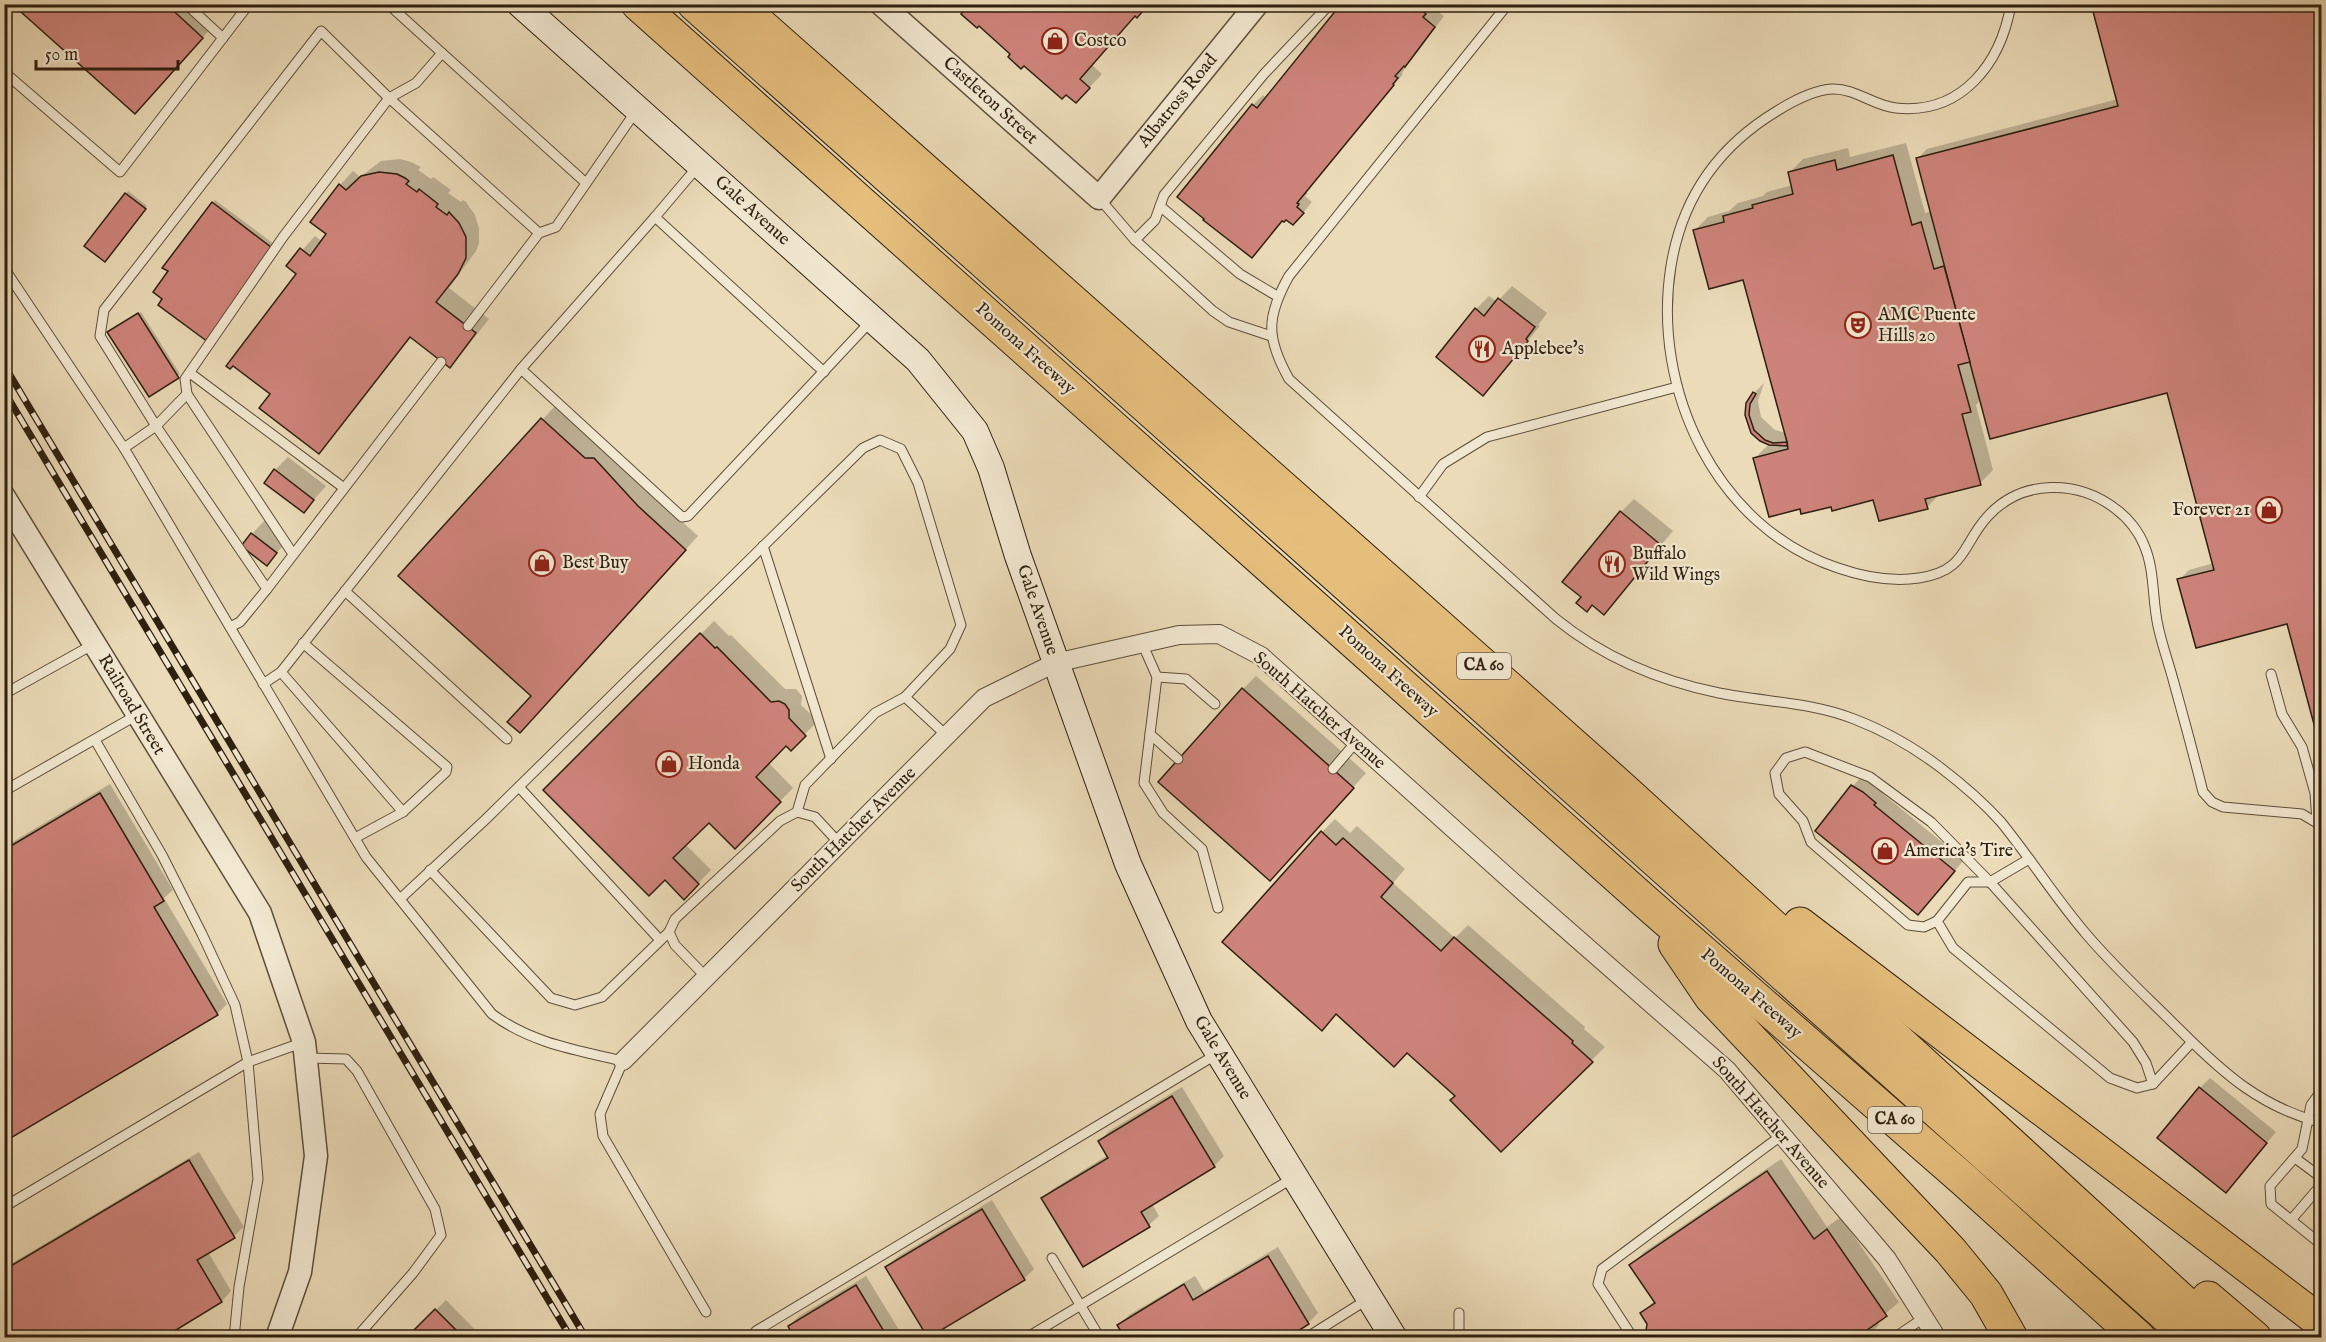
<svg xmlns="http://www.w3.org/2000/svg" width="2326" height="1342" viewBox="0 0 2326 1342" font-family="'IM FELL English',serif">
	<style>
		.shadow { fill: #0003 }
		.building { fill: #ce837a; stroke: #2e1f0f; stroke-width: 1.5 }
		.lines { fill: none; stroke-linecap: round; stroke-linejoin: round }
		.service-casing { stroke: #5d4e39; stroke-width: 11 }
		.minor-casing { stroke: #5d4e39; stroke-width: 20 }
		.tertiary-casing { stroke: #5d4e39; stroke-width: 25 }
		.secondary-casing { stroke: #2e1f0f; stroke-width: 28 }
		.motorway-casing { stroke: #2e1f0f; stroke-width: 35 }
		.service { stroke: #f2e8d1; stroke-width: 9 }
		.minor { stroke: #f2e8d1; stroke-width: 18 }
		.tertiary { stroke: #f2e8d1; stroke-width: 22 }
		.secondary { stroke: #f2e8d1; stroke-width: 26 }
		.motorway { stroke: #e6be7c; stroke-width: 33 }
		.rail-casing { stroke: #2e1f0f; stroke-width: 7 }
		.rail { stroke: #f2e8d1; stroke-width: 4.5; stroke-dasharray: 14; stroke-linecap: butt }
		.labels { text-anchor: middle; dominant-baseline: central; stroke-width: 4.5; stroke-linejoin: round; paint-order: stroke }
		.shield { fill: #f2e8d1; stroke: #695b49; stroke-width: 1.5 }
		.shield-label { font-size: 16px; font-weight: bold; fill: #2e1f0f }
		.poi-label { font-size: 18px; fill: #2e1f0f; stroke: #f2e8d1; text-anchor: start }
		.street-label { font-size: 18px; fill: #2e1f0f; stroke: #f2e8d1 }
	</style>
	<rect width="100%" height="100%" fill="#ebdbb8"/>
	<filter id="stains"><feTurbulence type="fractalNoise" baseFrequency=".00333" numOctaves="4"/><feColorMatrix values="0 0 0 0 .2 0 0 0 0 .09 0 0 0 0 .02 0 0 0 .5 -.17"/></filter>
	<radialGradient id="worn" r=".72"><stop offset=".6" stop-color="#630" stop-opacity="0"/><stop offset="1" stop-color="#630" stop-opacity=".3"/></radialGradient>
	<g class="shadow">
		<path d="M14,4H186L212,27L145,102Z"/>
		<path d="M957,4H1149L1136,15L1092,65L1102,74L1089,88L1013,54Z"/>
		<path d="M1343,4H1434L1432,7L1444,16L1415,55L1405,66L1406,67L1402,73L1403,74L1306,192L1308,193L1305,196L1312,202L1303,213L1283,220L1252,256L1253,105L1263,95L1267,99Z"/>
		<path d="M2118,99L2288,622L2179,580L2189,570L2214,563L2168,391L1981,399L1976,405L1993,470L1980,483L1941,493L1927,507L1874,498L1801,508L1755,458L1768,445L1773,444L1761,440L1749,426L1747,407L1754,393L1764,383L1758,401L1761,417L1775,430L1786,433L1744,278L1695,230L1708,217L1729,211L1738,203L1763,196L1767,192L1793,185L1789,173L1803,159L1848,148L1850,157L1906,143L1925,213L1931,211L1917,159L1927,149Z"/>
		<path d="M400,159L411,162L421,167L418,170L431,179L433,177L451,190L448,193L461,202L463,200L466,202L475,215L479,228V243L476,251L449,288L489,319L463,352L450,366L411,337L332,438L319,452L272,394L299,273L288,266L315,236L323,242L328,234L312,221L340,185L353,171L360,177L381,161Z"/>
		<path d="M128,191L147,206L108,257L126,194Z"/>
		<path d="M215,200L278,247L165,299L213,203Z"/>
		<path d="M1512,286L1547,313L1538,325L1540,326L1483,394L1476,309L1489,296L1497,302Z"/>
		<path d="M141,312L180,374L178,376L112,330Z"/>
		<path d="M555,406L698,536L533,718L542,420Z"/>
		<path d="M288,457L326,486L304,511L275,470Z"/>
		<path d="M1634,499L1673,531L1604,613L1583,597L1621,512Z"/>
		<path d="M265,520L289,539L267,564L252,534Z"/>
		<path d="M714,621L729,636L731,635L785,689H796L802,696L801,705L818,721L790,749L786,744L768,762L793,788L735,847L709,821L685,844L711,870L684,898L665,878L545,790Z"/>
		<path d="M1256,676L1366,773L1283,866L1243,689Z"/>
		<path d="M1862,776L1884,792L1883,794L1964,860L1928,903L1853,786Z"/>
		<path d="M110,784L173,890L164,898L227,1004L217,1014L4,1140V847Z"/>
		<path d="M1335,819L1350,833L1357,826L1405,869L1393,883L1455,938L1468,925L1585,1027L1584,1029L1605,1047L1501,1150L1457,1095L1407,1051L1337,1013L1321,1029L1322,832Z"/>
		<path d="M2210,1078L2276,1132L2226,1191L2200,1088Z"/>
		<path d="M1182,1087L1224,1156L1214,1166L1152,1204L1159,1216L1149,1225L1083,1265L1043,1198L1053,1189L1108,1155L1100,1141L1109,1131Z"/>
		<path d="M199,1152L244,1227L234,1236L208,1252L231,1291L222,1301L160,1338H4V1268Z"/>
		<path d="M1781,1159L1827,1227L1841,1217L1899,1302L1877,1321L1879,1325L1866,1338H1646L1649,1323L1642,1313L1655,1300L1631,1266L1644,1252Z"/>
		<path d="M992,1200L1034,1269L1024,1279L887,1267L897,1257Z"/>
		<path d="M1278,1247L1318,1313L1308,1323L1119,1325L1129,1315L1195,1276L1204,1291Z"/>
		<path d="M866,1276L904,1338H796L789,1326L799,1316Z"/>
		<path d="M446,1300L483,1338H408Z"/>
	</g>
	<g class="building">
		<path d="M12,4H166L203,38L135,114Z"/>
		<path d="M955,4H1149L1137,18L1135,16L1080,79L1090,88L1076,103L1066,95L1062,99L1024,66L1021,69L1008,57L1010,54L979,26L977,28L961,14L963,11Z"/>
		<path d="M1341,4H1420L1417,7L1426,14L1423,17L1435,27L1405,67L1404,66L1395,76L1398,78L1393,84L1394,85L1297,203L1299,204L1297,207L1304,213L1293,225L1286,220L1284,222L1282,221L1252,258L1203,220L1204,219L1177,197L1252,104L1257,108Z"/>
		<path d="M2091,4H2322V754L2287,624L2196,648L2177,579L2214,570L2167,393L1990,439L1916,158L2118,106Z"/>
		<path d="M1893,155L1912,225L1921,222L1934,269L1944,266L1970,362L1958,365L1971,412L1962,414L1981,485L1925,499L1928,509L1879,521L1873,500L1832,511L1831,507L1801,514L1800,509L1769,517L1753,458L1788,449L1787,442L1743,280L1709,289L1693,230L1724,222L1723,216L1753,208L1752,205L1793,194L1788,172L1835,160L1837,170Z"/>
		<path d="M379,172L397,174L405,178L409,181L406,184L417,192L419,189L438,204L436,207L447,215L449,212L459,223L466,237V258L458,274L436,302L476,333L450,368L410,337L319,454L259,408L270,394L233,366L230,369L226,366L296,274L286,266L300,248L310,256L326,234L310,222L339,184L346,190L361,176Z"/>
		<path d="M125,193L146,209L105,262L84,246Z"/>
		<path d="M212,202L276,251L208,342L158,305L162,299L153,292L168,271L162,268Z"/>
		<path d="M1498,298L1535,327L1526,339L1528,341L1483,396L1436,357L1475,308L1484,316Z"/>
		<path d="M138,313L179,378L149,397L107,332Z"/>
		<path d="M1753,392L1756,394L1750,404L1749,415L1754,430L1765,440L1773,443L1787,442V446L1769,445L1760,441L1751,433L1745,415L1746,403Z"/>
		<path d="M541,418L585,458H594L638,506L686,550L520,733L507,722L531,696L398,576Z"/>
		<path d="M274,469L314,500L304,513L264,483Z"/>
		<path d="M1620,511L1661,545L1604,615L1592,605L1587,612L1576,603L1581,597L1562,582Z"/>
		<path d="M251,533L277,553L267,566L241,546Z"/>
		<path d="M700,633L715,648L717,647L771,702L779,701L785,704L789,710V718L806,736L791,751L786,746L756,777L781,802L778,805L735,849L709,823L673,858L699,884L684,900L665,880L649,896L543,790Z"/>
		<path d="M1242,688L1354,788L1270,881L1158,782Z"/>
		<path d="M1851,785L1863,792L1876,803L1874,805L1955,871L1918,915L1815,831Z"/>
		<path d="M100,793L164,901L154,907L218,1015L4,1142V850Z"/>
		<path d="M1321,831L1336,845L1343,838L1393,883L1381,897L1441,951L1454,937L1573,1041L1572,1043L1593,1062L1501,1152L1450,1100L1455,1096L1407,1053L1394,1067L1336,1014L1322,1031L1222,942Z"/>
		<path d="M2199,1087L2267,1143L2226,1193L2157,1138Z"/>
		<path d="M1172,1096L1215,1167L1141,1212L1150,1227L1083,1267L1041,1198L1108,1158L1098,1141Z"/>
		<path d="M189,1160L235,1238L197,1260L222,1302L163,1338H4V1270Z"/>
		<path d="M1767,1171L1814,1239L1827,1229L1887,1316L1863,1333L1866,1338H1645L1647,1324L1640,1313L1655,1303L1629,1265Z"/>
		<path d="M982,1209L1025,1280L928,1338L885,1267Z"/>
		<path d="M1268,1256L1309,1324L1287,1338H1125L1117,1325L1184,1284L1193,1300Z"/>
		<path d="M856,1285L888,1338H794L788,1326Z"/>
		<path d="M435,1309L464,1338H406Z"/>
	</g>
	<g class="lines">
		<defs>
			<g id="service">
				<path d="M186,4L223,38"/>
				<path d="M388,4L442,53"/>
				<path d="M1508,4L1289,276C1266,317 1266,338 1289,379L1556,619C1603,657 1660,681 1719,693C1764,702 1811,702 1854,719C1885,731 1915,748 1941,768C1962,784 1983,802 2001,822C2031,859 2056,899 2087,935C2116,969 2149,999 2181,1031C2224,1074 2261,1107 2322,1123"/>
				<path d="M2011,4C2001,63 1962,115 1896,108C1874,106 1855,88 1832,89C1813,90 1793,101 1777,111C1719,146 1682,198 1671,266C1651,389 1716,528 1838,568C1864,577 1892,582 1919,578C1967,571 1962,544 1988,516C2022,479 2079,479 2117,510C2128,518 2139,532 2144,545C2155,570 2152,599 2158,626C2162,645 2169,664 2174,683C2184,719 2194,756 2203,792L2212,802L2223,807L2302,814L2322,826"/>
				<path d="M321,31L389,98L283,237L185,379L187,394L156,426L100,336L104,310Z"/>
				<path d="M4,72L120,172L249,4"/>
				<path d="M699,165L655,217L824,372"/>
				<path d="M1099,198L1135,240L1213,311L1229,322L1271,336"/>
				<path d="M1160,206L1240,274L1277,296"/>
				<path d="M539,233L389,98L416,83L442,53L586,183"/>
				<path d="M1135,240L1155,220L1164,195L1264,74L1330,4"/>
				<path d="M4,268L124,448L366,857L492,1014C531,1043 576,1050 623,1061L600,1114L603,1136L706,1312"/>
				<path d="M468,326L539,233L556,227L636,111"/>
				<path d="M521,369L655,217"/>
				<path d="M190,373L344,488"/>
				<path d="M187,394L293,554"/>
				<path d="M124,448L156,426L267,589"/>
				<path d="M1419,497L1443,464L1487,437L1677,387"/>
				<path d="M763,546L831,759"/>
				<path d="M345,591L507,739"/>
				<path d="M230,627L240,622L267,589L441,362"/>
				<path d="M303,643L447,767L446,772L403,812"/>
				<path d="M1142,643L1157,677L1144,783L1163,813L1202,849L1218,908"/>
				<path d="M281,672L403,812L355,838"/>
				<path d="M2271,674L2282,714L2302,747L2315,793L2317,822"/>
				<path d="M1157,677L1186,679L1215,704"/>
				<path d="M263,684L281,672L521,369L682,517L688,516L871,321"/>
				<path d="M4,694L94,644"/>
				<path d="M1150,734L1178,759"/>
				<path d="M95,740L162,855L202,934L235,1005L248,1062L258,1179L239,1287L234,1338"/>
				<path d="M1333,769L1356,742"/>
				<path d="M519,787L660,940"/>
				<path d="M4,791L137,715"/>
				<path d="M797,812L805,785L875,713L905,697L947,736"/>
				<path d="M2029,859L1990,882H1968L1937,921L1953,948L2110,1078L2137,1088L2153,1084L2192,1042"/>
				<path d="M430,870L551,998L575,1005L602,997L669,932"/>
				<path d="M400,899L486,819L863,448L880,440L901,449L918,483L961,625L950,649L905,697"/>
				<path d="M1937,921L1924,927L1908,925L1811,842L1803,821L1779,794L1775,773L1786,758L1805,752L1870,777L1931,822L1990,882L2133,1042L2146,1063L2153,1084"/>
				<path d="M706,977L675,945L669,932L675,919L780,821L797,812L815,817L840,844"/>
				<path d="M306,1058L346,1059L357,1071L435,1209L441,1235L413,1273L356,1338"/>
				<path d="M2322,1090L2311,1105L2302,1149L2270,1186L2271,1204L2322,1245"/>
				<path d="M2295,1158L2322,1178"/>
				<path d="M4,1207L248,1062L304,1042"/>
				<path d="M2291,1220L2322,1184"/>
				<path d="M1052,1258L1100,1338"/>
				<path d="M1459,1313V1338"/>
				<path d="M760,1338L756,1331L1217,1054"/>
				<path d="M1026,1338L1293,1178"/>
				<path d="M1306,1338L1368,1299"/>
				<path d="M1633,1338L1598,1284L1602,1269L1782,1135"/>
				<path d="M1894,1338L1925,1317"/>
			</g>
			<path id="minor" d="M623,1061L984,698L1055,663L1179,635L1219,634L1261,656L1525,893L1727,1070L1887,1259L1937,1338"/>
			<g id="tertiary">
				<path d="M881,4L1099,198L1257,4"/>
				<path d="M4,497L260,913L304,1042L316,1156L300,1272L277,1338"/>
			</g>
			<path id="secondary" d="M520,4L918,360L975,431L991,468L1018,556L1128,864L1199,1021L1394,1338"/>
			<g id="motorway">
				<path d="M638,4L1649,905L1964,1180L2139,1338"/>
				<path d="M694,4C1193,449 1693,892 2191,1338"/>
				<path d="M737,4L1624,790L2223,1338"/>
				<path d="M1800,924L2322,1323"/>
				<path d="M1675,944L1711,997L1950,1250L1986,1294L2011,1338"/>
				<path d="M2208,1298L2255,1338"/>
			</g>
		</defs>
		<use href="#service" class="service-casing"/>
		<use href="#minor" class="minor-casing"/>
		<use href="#tertiary" class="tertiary-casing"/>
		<use href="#secondary" class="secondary-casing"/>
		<use href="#motorway" class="motorway-casing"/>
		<use href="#service" class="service"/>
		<use href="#minor" class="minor"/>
		<use href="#tertiary" class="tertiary"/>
		<use href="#secondary" class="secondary"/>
		<use href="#motorway" class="motorway"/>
		<defs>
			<g id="rail">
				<path d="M4,365L586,1338"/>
				<path d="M4,391L571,1338"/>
			</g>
		</defs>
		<use href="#rail" class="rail-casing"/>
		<use href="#rail" class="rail"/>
	</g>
	<defs>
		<symbol id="shop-ring" viewBox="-11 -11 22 22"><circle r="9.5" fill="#f2e8d1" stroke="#8f2418" stroke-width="1.5"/><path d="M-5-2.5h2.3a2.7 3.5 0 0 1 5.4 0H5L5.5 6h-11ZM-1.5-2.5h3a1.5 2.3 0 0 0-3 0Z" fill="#8f2418"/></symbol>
		<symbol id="theatre-ring" viewBox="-11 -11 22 22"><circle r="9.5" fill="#f2e8d1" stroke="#8f2418" stroke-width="1.5"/><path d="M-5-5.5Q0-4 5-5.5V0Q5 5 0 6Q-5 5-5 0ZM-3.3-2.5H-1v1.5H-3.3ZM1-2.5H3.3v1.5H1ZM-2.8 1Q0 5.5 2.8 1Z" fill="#8f2418"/></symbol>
		<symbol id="restaurant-ring" viewBox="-11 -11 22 22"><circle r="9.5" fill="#f2e8d1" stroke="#8f2418" stroke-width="1.5"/><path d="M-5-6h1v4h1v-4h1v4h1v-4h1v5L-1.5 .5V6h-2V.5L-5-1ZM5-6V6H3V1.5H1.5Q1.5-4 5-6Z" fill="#8f2418"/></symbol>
	</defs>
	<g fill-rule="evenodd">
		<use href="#shop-ring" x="1040" y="26" width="30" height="30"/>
		<use href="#theatre-ring" x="1843" y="310" width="30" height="30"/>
		<use href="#restaurant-ring" x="1467" y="334" width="30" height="30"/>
		<use href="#shop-ring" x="2254" y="495" width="30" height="30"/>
		<use href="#shop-ring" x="527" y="548" width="30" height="30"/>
		<use href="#restaurant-ring" x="1597" y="549" width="30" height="30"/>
		<use href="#shop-ring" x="654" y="749" width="30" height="30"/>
		<use href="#shop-ring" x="1870" y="836" width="30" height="30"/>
	</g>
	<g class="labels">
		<g class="shield">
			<rect x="1457" y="653" width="54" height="26" rx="4.5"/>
			<rect x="1868" y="1107" width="54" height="26" rx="4.5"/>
		</g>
		<g class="shield-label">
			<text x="1484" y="666">CA 60</text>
			<text x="1895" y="1120">CA 60</text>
		</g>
		<g class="poi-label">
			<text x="1074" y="41">Costco</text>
			<text x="1878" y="315">AMC Puente<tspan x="1878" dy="21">Hills 20</tspan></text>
			<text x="1502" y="349">Applebee's</text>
			<text x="2250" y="510" text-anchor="end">Forever 21</text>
			<text x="1632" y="554">Buffalo<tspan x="1632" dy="21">Wild Wings</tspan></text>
			<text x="562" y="563">Best Buy</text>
			<text x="688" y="764">Honda</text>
			<text x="1904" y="851">America's Tire</text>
		</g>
		<g class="street-label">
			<text transform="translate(990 101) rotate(42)">Castleton Street</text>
			<text transform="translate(1178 101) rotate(-51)">Albatross Road</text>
			<text transform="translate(752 211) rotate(42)">Gale Avenue</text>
			<text transform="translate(1025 349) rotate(42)">Pomona Freeway</text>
			<text transform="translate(1037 610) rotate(71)">Gale Avenue</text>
			<text transform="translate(1388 672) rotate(42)">Pomona Freeway</text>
			<text transform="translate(131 705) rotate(59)">Railroad Street</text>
			<text transform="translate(1319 711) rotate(41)">South Hatcher Avenue</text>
			<text transform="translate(854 830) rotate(-45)">South Hatcher Avenue</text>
			<text transform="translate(1751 994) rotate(41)">Pomona Freeway</text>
			<text transform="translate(1222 1058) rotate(59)">Gale Avenue</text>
			<text transform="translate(1770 1123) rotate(49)">South Hatcher Avenue</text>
		</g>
	</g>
	<rect width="2326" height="1342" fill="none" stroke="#ebdbb8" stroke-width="24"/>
	<rect x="6" y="6" width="2314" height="1330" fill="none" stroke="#2e1f0f" stroke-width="3"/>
	<rect x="12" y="12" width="2302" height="1318" fill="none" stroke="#2e1f0f" stroke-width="1.5"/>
	<path d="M36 60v9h142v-9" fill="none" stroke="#2e1f0f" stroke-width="3"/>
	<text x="45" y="60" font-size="18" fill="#2e1f0f" stroke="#f2e8d1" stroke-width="4.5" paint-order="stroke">50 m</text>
	<rect width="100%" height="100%" filter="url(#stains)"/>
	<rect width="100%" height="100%" fill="url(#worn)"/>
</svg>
